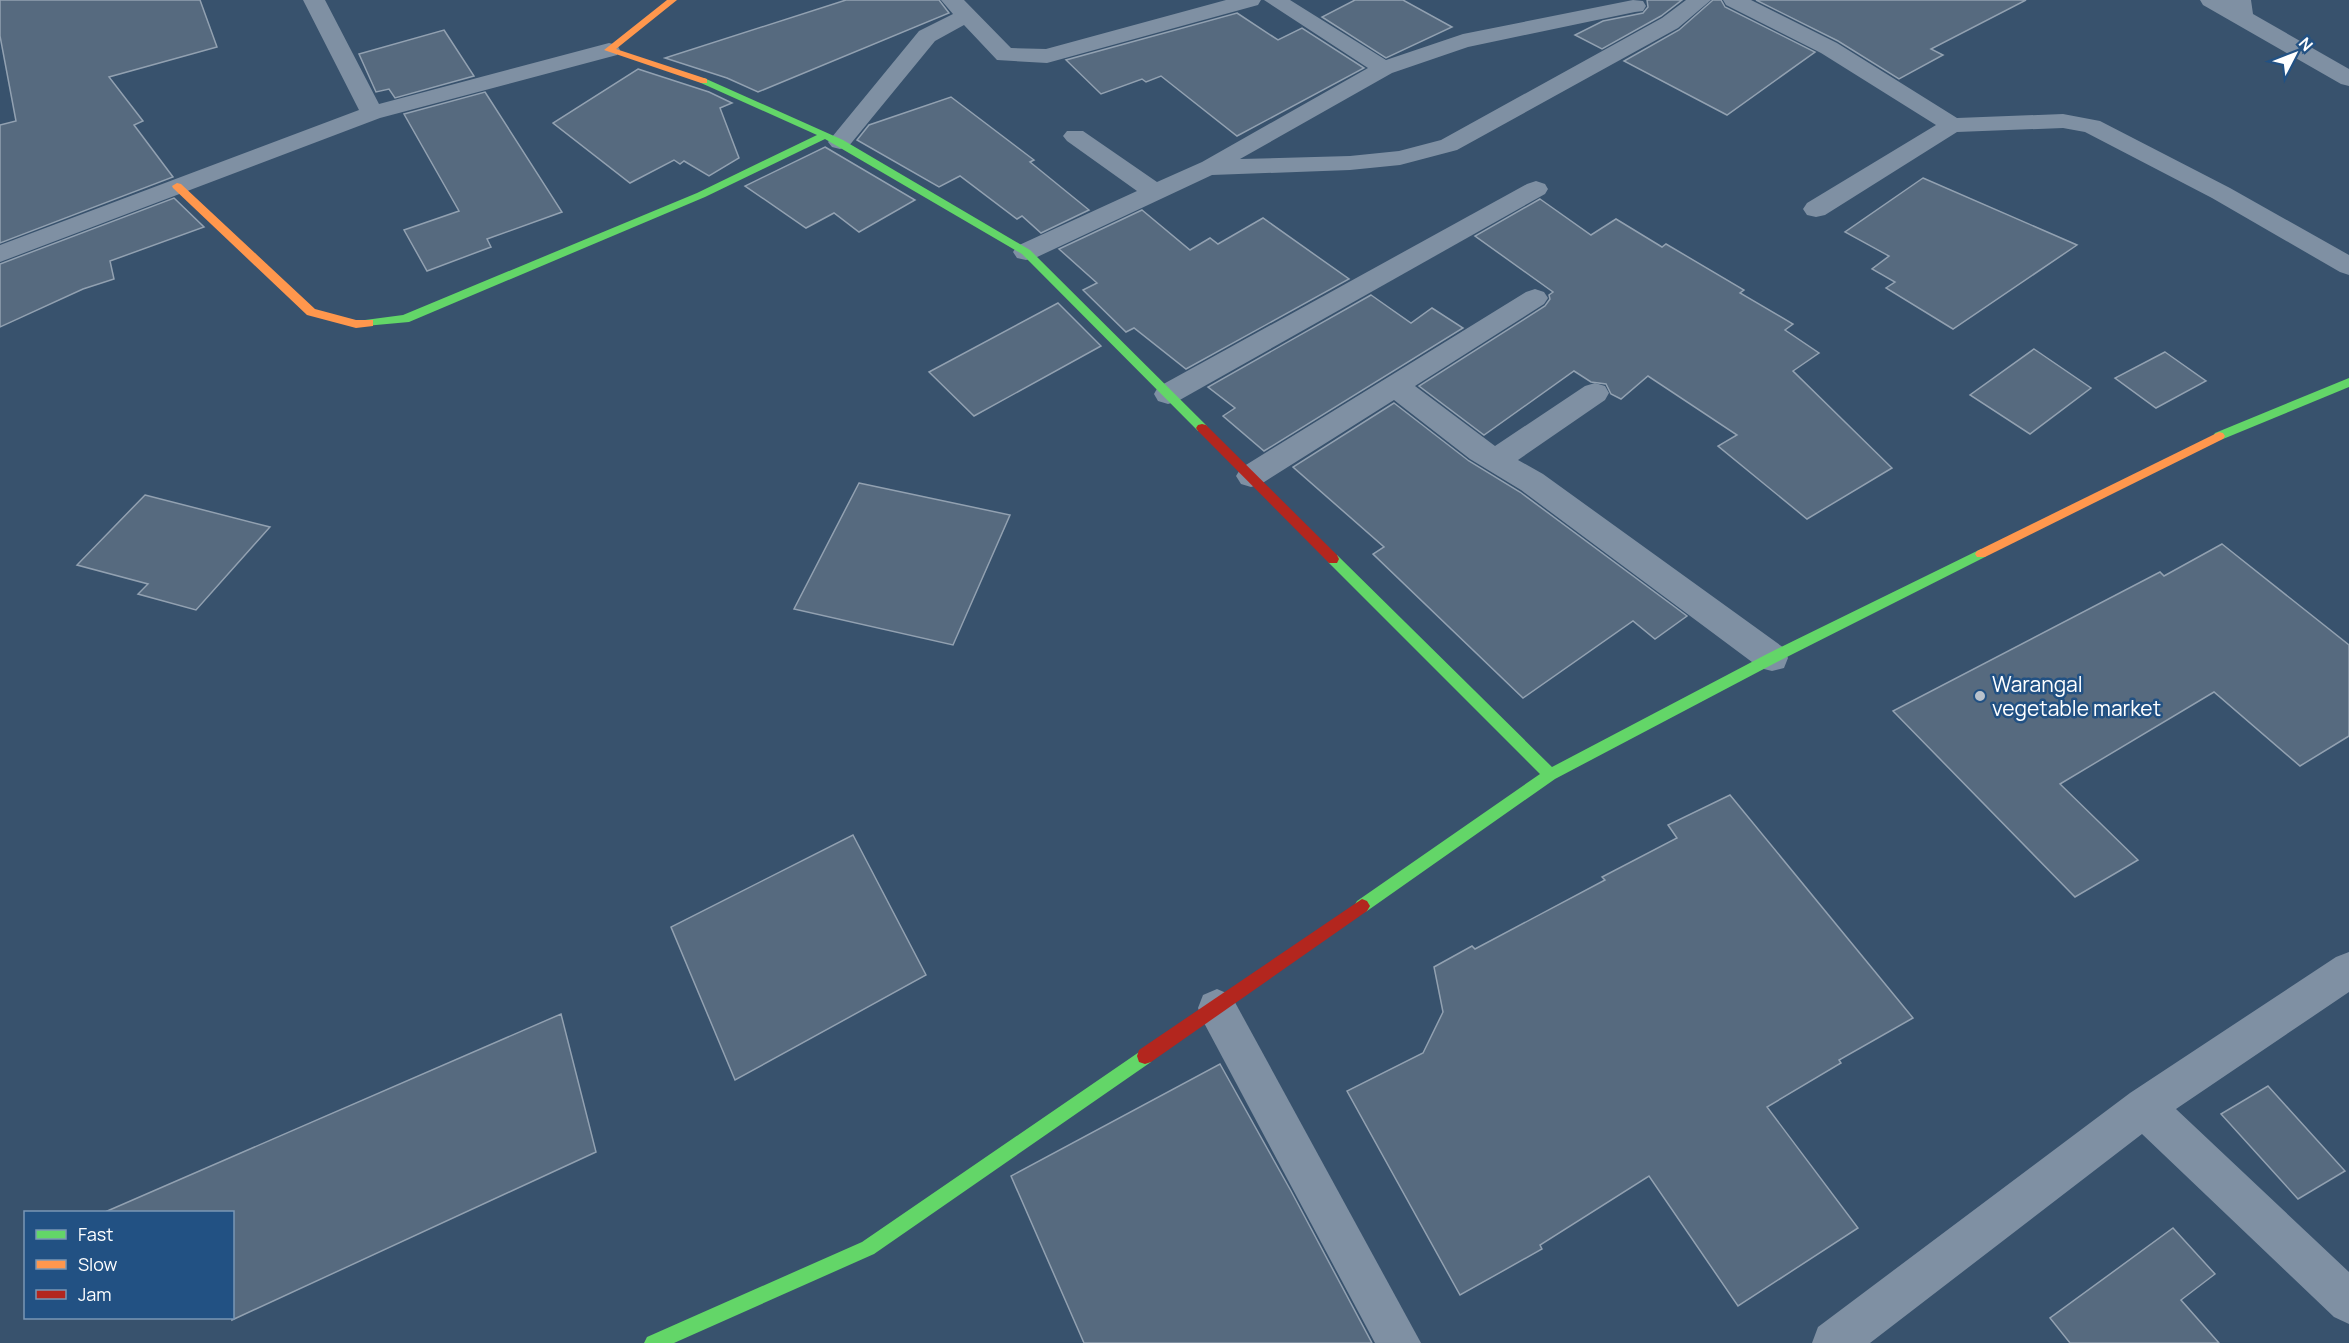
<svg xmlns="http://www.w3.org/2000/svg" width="2349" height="1343" viewBox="0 0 2349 1343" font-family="Manrope,sans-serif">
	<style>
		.building { fill: #566a7f; stroke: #92a1b1; stroke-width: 1.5 }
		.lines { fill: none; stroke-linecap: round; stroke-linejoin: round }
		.street { fill: #7f90a3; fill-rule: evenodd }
		.fast { fill: #63d668; fill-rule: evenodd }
		.slow { fill: #ff974d; fill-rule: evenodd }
		.jam { fill: #b3261e; fill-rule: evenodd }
		.poi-dot { fill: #b9c2cc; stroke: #225183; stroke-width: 2 }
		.labels { text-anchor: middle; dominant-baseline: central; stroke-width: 5; stroke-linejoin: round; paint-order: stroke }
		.poi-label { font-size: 21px; fill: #fff; stroke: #225183; text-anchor: start }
	</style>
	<rect width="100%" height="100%" fill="#38526d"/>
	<g class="building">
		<path d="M0,0H200L217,47L109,77L143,121L134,125L173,177L0,243V125L16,121L0,36Z"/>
		<path d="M846,0H939L949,13L758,92L727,78L665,58Z"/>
		<path d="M1355,0H1403L1452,27L1386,58L1322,17Z"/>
		<path d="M1647,0H1682L1661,16L1602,49L1575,35L1603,21L1643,13L1648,7Z"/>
		<path d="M1713,0H1721L1725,7L1815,52L1727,115L1624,61L1679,30Z"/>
		<path d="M1756,0H2026L1931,49L1943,55L1899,79L1838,41Z"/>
		<path d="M1237,13L1278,40L1302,28L1364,68L1237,136L1161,76L1146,82L1142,79L1101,94L1066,60Z"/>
		<path d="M444,30L474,76L395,98L389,89L376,92L359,54Z"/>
		<path d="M638,69L709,92L732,103L720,108L739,158L709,176L684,161L680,164L674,160L630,183L553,123Z"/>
		<path d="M485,92L562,212L487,239L491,247L427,271L404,230L459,211L404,114Z"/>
		<path d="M951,97L1034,160L1030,162L1089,210L1041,233L1022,216L1017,219L960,176L939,187L857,140L869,125Z"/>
		<path d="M825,147L915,200L859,232L834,213L806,228L745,186Z"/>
		<path d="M1923,178L2077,245L1953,329L1886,288L1895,282L1872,269L1889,256L1845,232Z"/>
		<path d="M174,198L204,227L110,261L114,279L83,289L0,327V264Z"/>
		<path d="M1540,199L1591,235L1616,219L1662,247L1666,244L1744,290L1740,293L1793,324L1785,330L1819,353L1793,371L1892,468L1807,519L1718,446L1737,435L1648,376L1621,399L1611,394L1606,384L1591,382L1574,371L1484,435L1419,386L1545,306L1550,299L1549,295L1553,292L1475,236Z"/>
		<path d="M1142,210L1190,250L1210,238L1218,244L1263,218L1349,279L1186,369L1134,328L1126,332L1083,290L1097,283L1059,249Z"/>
		<path d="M1371,295L1411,323L1432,308L1463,328L1264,451L1223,416L1235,408L1208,387Z"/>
		<path d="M1058,303L1101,346L974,416L929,372Z"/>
		<path d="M2034,349L2091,388L2030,434L1970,395Z"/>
		<path d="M2165,352L2206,381L2156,408L2115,378Z"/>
		<path d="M1394,403L1469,461L1520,492L1687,616L1655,639L1633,621L1523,698L1373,554L1384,547L1293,467Z"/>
		<path d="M859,483L1010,515L953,645L794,609Z"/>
		<path d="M145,495L270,527L196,610L138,594L148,584L77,565Z"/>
		<path d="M2222,544L2349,645V736L2300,766L2214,692L2060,784L2138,860L2075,897L1893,711L2160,572L2164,576Z"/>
		<path d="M1730,795L1913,1018L1839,1060L1841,1063L1767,1107L1858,1228L1738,1306L1649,1176L1540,1245L1542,1249L1460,1295L1347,1091L1423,1053L1443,1012L1434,967L1472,946L1475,949L1605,880L1602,877L1677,838L1668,825Z"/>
		<path d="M853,835L926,975L735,1080L671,927Z"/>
		<path d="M561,1014L596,1152L232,1320V1212H105Z"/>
		<path d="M1220,1064L1291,1191L1372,1343H1084L1011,1176Z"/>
		<path d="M2268,1086L2345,1171L2298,1199L2221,1114Z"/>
		<path d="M2173,1228L2215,1274L2181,1300L2219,1343H2070L2050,1318Z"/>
	</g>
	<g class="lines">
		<g class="street">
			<path d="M303,0H325L379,104L609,43L617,45L620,50L617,55L380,118L0,262V245L359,110Z"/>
			<path d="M941,0H964L1011,48L1046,49L1226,0H1261L1258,5L1047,63L997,60L964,25L935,41L848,147L840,149L832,147L828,142L832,137L919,31L953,14Z"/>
			<path d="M1264,0H1290L1386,60L1463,34L1633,0L1643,1L1646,6L1643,11L1635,12L1468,47L1392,73L1240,159L1350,156L1399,151L1441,140L1662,18L1686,0H1711L1678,28L1457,150L1400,165L1350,170L1212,175L1035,258L1026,260L1017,258L1013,252L1017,246L1137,191L1067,141L1063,136L1067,131H1083L1157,182L1202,162L1368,68Z"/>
			<path d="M1723,0H1751L1837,43L1957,118L2063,114L2100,121L2230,188L2349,255V275L2340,272L2212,198L2085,132L2063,128L1957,132L1825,215L1816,217L1807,215L1803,209L1807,203L1936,125L1821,53L1726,5Z"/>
			<path d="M2200,0H2251L2253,14L2349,69V86L2341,84L2203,5Z"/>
			<path d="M1536,181L1545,184L1548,189L1545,194L1178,401L1168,404L1158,401L1154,394L1158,387L1527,184Z"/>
			<path d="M1535,289L1544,292L1548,298L1544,304L1415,386L1495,446L1585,386L1595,383L1605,386L1609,393L1605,400L1518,460L1543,474L1784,648L1788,658L1784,668L1772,671L1760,668L1521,490L1470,459L1394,400L1261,484L1251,487L1241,484L1236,476L1241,468L1526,292Z"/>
			<path d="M2349,952V992L2176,1109L2349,1272V1324L2334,1317L2142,1134L1870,1343H1812L1818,1327L2130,1093L2336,957Z"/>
			<path d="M1217,989L1231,995L1421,1343H1375L1203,1021L1198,1008L1203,995Z"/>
		</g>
		<g class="fast">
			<path d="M704,78L843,140L1030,250L1206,425L1208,428L1206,431H1198L1022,254L825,139L705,197L409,322L365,326V320L403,315L697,193L817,135L701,83L699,81Z"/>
			<path d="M2349,378V387L2223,439H2215L2213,436L2215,433Z"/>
			<path d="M1981,549L1985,551L1987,554L1985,557L1777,662L1555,779L1367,911L1362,913L1357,911L1354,906L1357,901L1540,774L1329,563L1327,559L1329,555H1337L1552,767L1767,654Z"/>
			<path d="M1145,1048L1151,1050L1153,1056L1151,1062L874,1254L674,1343H644L647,1337L862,1242Z"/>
		</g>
		<g class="slow">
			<path d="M667,0H677L616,49L707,79V83H701L604,50Z"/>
			<path d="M177,183L181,184L315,309L356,320H373V326L356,328L307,315L173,188L172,186Z"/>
			<path d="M2219,432L2223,433L2225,436L2223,439L1985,557H1977L1975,554L1977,551Z"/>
		</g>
		<g class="jam">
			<path d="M1202,424L1206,425L1337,555L1339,559L1337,563H1329L1198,431L1196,428L1198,425Z"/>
			<path d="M1362,899L1367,901L1370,906L1367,911L1151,1062L1145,1064L1139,1062L1137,1056L1139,1050Z"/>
		</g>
	</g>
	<circle class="poi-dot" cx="1980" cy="696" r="6"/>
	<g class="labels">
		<g class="poi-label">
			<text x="1992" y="684">Warangal<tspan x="1992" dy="24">vegetable market</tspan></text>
		</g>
	</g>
	<rect x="24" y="1211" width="210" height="108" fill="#225183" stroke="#7a97b5" stroke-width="1.5"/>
	<rect x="36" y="1230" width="30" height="9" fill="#63d668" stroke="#7a97b5" stroke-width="1.5"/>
	<text x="78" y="1241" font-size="18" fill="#ffffff">Fast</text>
	<rect x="36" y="1260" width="30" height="9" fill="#ff974d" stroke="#7a97b5" stroke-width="1.5"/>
	<text x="78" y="1271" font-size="18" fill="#ffffff">Slow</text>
	<rect x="36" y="1290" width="30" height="9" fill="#b3261e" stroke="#7a97b5" stroke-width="1.5"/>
	<text x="78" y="1301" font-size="18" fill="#ffffff">Jam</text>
	<g transform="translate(2295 54) rotate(48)" stroke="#225183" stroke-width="4.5" paint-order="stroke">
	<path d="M0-4.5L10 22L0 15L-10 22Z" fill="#ffffff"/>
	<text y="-9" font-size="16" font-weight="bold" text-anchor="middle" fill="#ffffff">N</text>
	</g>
</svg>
